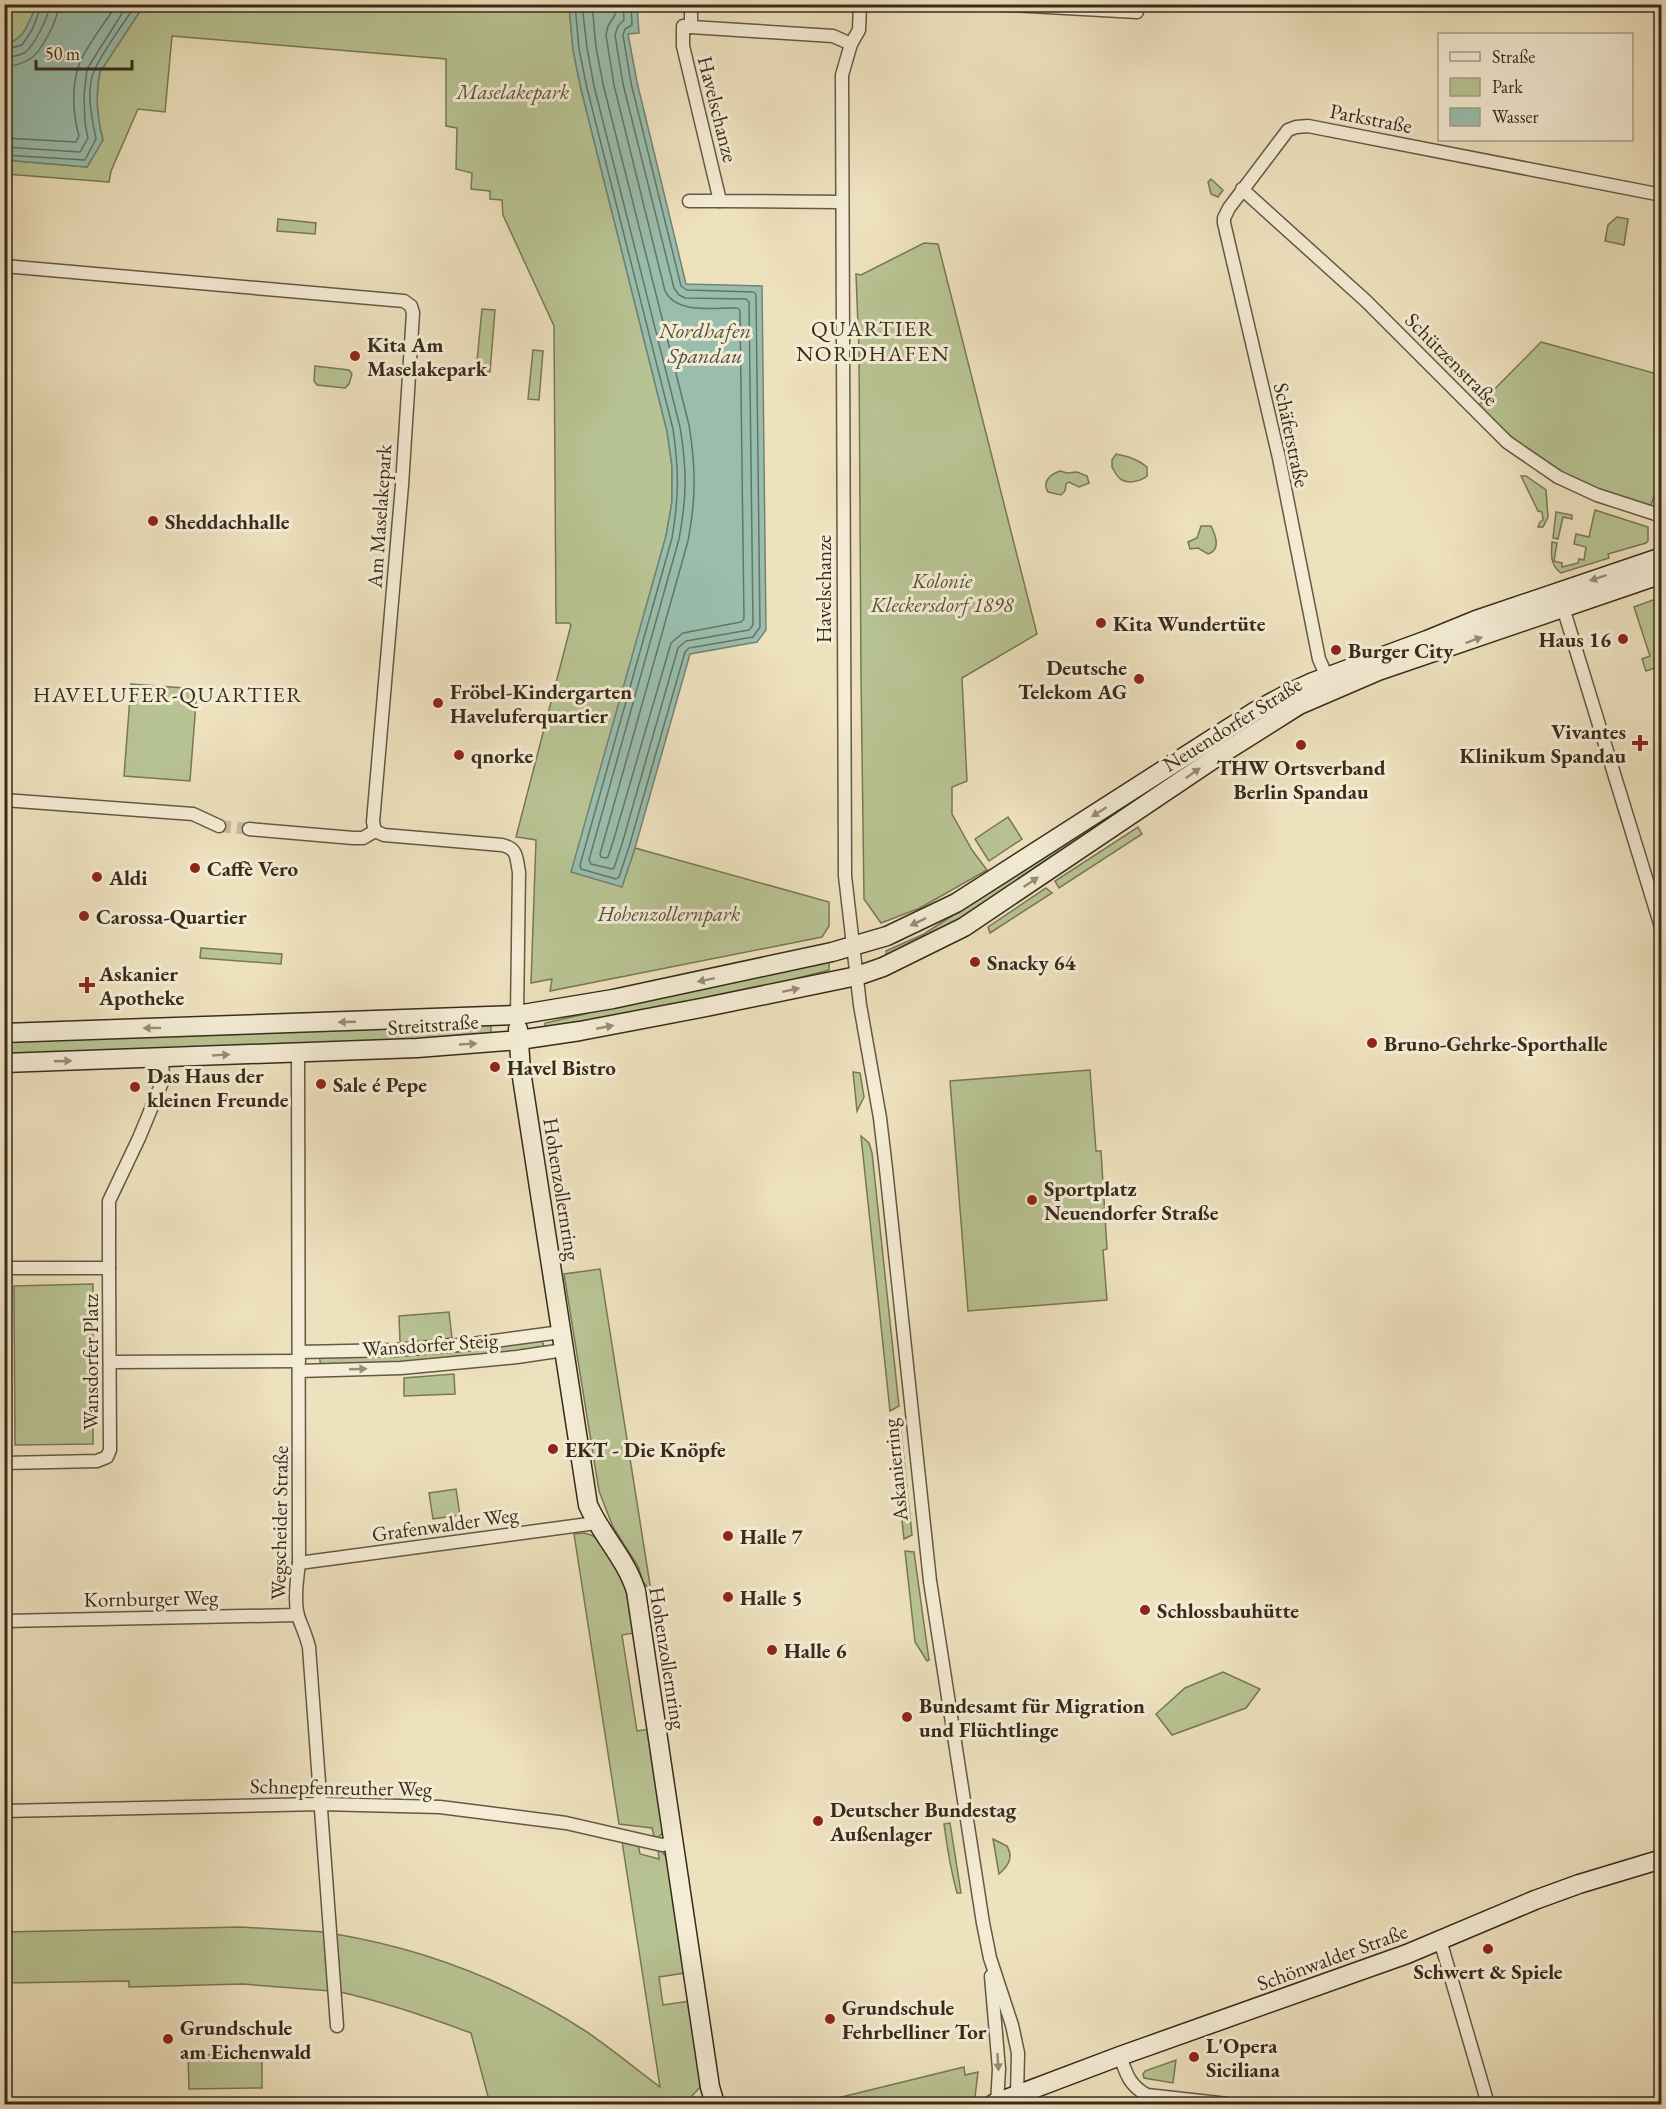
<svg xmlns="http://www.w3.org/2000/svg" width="1666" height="2109" viewBox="0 0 1666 2109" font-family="'EB Garamond',serif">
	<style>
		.green { fill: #b8c393; stroke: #787758; stroke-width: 1.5 }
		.water { fill: #99beae; stroke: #728374; stroke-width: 1.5 }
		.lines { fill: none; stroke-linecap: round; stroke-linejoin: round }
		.shore { stroke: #687465; stroke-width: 1.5 }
		.street-tunnel { stroke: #c9bd9e; stroke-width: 12; stroke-dasharray: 12 6; stroke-linecap: butt }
		.street-casing { stroke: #655844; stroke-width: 15 }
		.secondary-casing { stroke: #372b1c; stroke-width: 21 }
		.street { stroke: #f4ecd5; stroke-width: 12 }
		.secondary { stroke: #f4ecd5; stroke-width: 18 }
		.oneway { fill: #968c78 }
		.poi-dot { fill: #8f2418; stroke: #f4ecd5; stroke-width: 2 }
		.labels { text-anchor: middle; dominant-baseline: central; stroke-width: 6; stroke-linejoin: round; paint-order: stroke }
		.park-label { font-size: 21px; font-style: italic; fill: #57513a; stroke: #f4ecd5 }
		.street-label { font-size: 21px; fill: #372b1c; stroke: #f4ecd5 }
		.poi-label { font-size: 21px; font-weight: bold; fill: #372b1c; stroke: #f4ecd5; text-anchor: start }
		.neighbourhood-label { font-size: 22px; letter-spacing: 1.5px; fill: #372b1c; stroke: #f4ecd5 }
		.water-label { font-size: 22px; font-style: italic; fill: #505040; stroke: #f4ecd5 }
	</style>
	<rect width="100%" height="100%" fill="#eee1be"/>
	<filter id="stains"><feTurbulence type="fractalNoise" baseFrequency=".00333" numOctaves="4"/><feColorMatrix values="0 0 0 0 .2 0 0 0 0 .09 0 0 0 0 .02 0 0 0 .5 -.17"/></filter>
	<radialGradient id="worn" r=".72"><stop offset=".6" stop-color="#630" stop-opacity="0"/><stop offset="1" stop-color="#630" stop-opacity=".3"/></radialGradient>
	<g class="green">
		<path d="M4,5H37C28,24 26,38 5,45Z"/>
		<path d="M144,5H569L573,50L581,89L667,431L672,466V502L666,536L572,872L622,886L635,848L829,902V926L822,937L550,991L552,979L531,983L536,840L516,837L571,625L569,623H556L554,326L503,215L502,200L490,199V191L471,189L472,173L456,169L457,128L446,126V59L172,36L165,112L138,109L111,171L109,182L5,174L4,160L87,167L103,140C97,118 95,95 100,72Z"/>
		<path d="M1211,179L1223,190L1218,197L1211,194L1208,182Z"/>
		<path d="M1617,217L1628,219L1624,245L1605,241L1608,225Z"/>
		<path d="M278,219L316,223L315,234L277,231Z"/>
		<path d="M924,243L938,244L1037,634L962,678L967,781L952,787V814L972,850L987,870L920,908L881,923L864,899L861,676L859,351L856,274L861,275Z"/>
		<path d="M482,309L495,310L490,372L476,371Z"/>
		<path d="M1541,342L1661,375V479L1650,507L1568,478L1514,439L1478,406Z"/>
		<path d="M533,350L543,351L539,400L528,399Z"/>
		<path d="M315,366L349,370L352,374L349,384L345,388L317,385L314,381Z"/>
		<path d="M1116,454C1128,457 1136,458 1147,467V476C1141,481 1129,484 1122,480C1118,478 1114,471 1112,467V460Z"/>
		<path d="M1060,471L1067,473L1077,472L1087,476L1089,483L1079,487L1069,482L1066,484L1065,491L1061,495L1048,492C1042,482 1049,475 1060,471Z"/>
		<path d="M1521,476H1526L1546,490L1548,517L1543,527H1538L1540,522L1543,520L1542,512L1538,511Z"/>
		<path d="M1595,510L1648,527V541L1646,543L1608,554L1609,558L1561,573C1550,565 1551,554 1552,542L1557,543L1554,561L1562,563V567L1578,563L1579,559L1584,560L1586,547L1574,544L1576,534L1589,537Z"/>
		<path d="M1556,512L1572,515V519L1563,517L1558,539L1553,538Z"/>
		<path d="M1201,526H1211C1216,536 1221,550 1208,554L1198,548L1190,549L1188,542L1197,538Z"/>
		<path d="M1661,597V666L1646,671L1642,659L1650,656L1634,607Z"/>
		<path d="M131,684L197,689L190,781L124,776Z"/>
		<path d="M1123,805L1127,810L965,918L887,958L886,951L924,934Z"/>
		<path d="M1008,817L1022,839L989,861L975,839Z"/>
		<path d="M1138,827L1142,834L1059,888L1055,881Z"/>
		<path d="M1046,888L1052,893L990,933L988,927Z"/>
		<path d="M201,948L282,954L281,964L200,958Z"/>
		<path d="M829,962V970C736,995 640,1013 546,1032L545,1023L585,1014L615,1005Z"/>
		<path d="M491,1025V1034L450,1036L424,1040L5,1056L4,1041Z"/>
		<path d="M1090,1070L1096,1151H1101L1107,1249L1103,1250L1107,1300L968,1311L950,1081Z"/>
		<path d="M853,1072L860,1073L864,1097L857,1111Z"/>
		<path d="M861,1136L869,1143L872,1153L899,1406L890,1411Z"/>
		<path d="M600,1269L651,1591L643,1582L638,1566L613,1527L599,1491L564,1274Z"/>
		<path d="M93,1284V1444L15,1445L14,1286Z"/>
		<path d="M449,1312L452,1338L401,1343L400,1341L399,1316Z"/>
		<path d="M542,1340L544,1347L445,1361L321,1366L319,1356Z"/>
		<path d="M454,1374L455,1394L404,1396V1378Z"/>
		<path d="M892,1428L901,1431L912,1535L904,1539Z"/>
		<path d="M456,1489L460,1515L433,1519L429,1493Z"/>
		<path d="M584,1533C621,1540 629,1602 634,1633L622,1635L637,1731L649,1729L663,1826L662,1834L657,1838L654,1837L652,1828L619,1824L574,1534Z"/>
		<path d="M905,1551L914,1552L929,1660L927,1661L915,1642Z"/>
		<path d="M1223,1672L1260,1689L1246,1708L1172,1735L1156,1714L1185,1688Z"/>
		<path d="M950,1823L961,1893H957C951,1871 947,1847 944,1824Z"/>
		<path d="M993,1839L1007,1846C1014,1858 1008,1866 999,1874Z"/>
		<path d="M622,1841L638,1844L640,1854L659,1859L658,1850L662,1851L668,1860L685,1973L659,1977L663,2005L690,2001L704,2083L689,2099L690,2104H490L471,2033C428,2017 385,2002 340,1992L335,1934C425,1949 510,1982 587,2032C612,2049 636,2069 660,2087Z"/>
		<path d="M241,1927L325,1932L330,1991L243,1984L129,1987V1981L5,1983L4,1932Z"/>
		<path d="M262,2054V2088L189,2089L188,2055Z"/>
		<path d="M1176,2060L1173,2083L1144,2078L1143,2074L1145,2071Z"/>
		<path d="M964,2067L965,2075L978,2072L975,2097L959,2100V2104H813Z"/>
	</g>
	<g class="water">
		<path d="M37,5H144L100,72C95,95 97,118 103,140L87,167L5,160V45C27,38 27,23 37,5Z"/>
		<path d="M569,5H637L639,33L628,34L637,82L686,284L762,286L766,630L757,642L690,654L635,848L622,887L571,872L666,536L672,502V466L667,431L581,89L573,50Z"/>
	</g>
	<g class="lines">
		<g class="shore">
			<path d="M575,4L579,49L587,88L673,429C679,470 679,497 672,538L580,865L581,869L616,879L619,877L629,847L685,652L689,648L753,637L760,627L756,294L753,292L687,290L681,286L631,83L623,35L625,29L632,25L631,4"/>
			<path d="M582,4L587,48L594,86L680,427C687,469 687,497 679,539L589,860L591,864L612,869L614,868L622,844L678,648L686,641L749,630L753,625L749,302L746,299L685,298L679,295L674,288L623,84L615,35L618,26L624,20L623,4"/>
			<path d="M592,4L596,47L603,84L689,425C696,468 696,499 688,541L600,854L601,857L606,858L608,857L613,842L671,643L683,633L741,622L744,619L740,310L737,308C715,307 677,315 665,291L614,85L606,35L608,26L615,15L614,4"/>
			<path d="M4,50L22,45L32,30L42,4"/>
			<path d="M4,58C11,57 18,56 24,53C34,47 49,16 50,4"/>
			<path d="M4,67C12,66 22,64 28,60C42,53 58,19 59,4"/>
			<path d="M4,138L76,142L79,136C73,115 71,87 79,65C84,49 107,20 117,4"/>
			<path d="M4,147L80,152L88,138L85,123L84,95L87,69L128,4"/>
			<path d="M4,155L85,160L96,139C92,119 85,89 95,69C106,46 123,25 136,4"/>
		</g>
		<path class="street-tunnel" d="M219,826L249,829"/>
		<defs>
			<g id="street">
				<path d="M860,4L859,30L851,44L842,75L845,876L860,1005L880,1118L886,1169L930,1581L983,1923L990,1958L1012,2025L1018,2053L1017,2096"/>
				<path d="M994,4L1137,12"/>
				<path d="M691,27V4"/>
				<path d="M1242,189L1366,301L1507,442L1558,477L1597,495L1662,516"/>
				<path d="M689,201H720"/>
				<path d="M841,202L720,201L683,46V26L691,27L833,36L851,44"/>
				<path d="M4,266L404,301L411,306L413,313L402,485L373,822L375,831L384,835L502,845C518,849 516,857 519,872L517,1015"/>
				<path d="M4,295L6,266"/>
				<path d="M1561,601L1662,930"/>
				<path d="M1332,681L1327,677L1319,659L1279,458L1224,223V218L1229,208L1288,130L1296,127L1308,126L1662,195"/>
				<path d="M4,800L193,814L219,826"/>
				<path d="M249,829L353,838H363L375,831"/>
				<path d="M298,1053L299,1563C297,1579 294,1600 298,1616C302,1627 306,1635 309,1647L337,2026"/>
				<path d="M4,1268H109L110,1450L107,1457L97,1461L4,1463"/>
				<path d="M109,1268V1201L139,1138L163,1080L162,1057"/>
				<path d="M299,1352L396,1350L472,1344L561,1332"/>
				<path d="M110,1362L299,1361"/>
				<path d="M299,1371L401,1368L517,1357L564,1350"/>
				<path d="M299,1563L596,1523"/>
				<path d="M4,1621L298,1615"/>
				<path d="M4,1811L320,1804L440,1807L566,1823L662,1845L674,1843"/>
				<path d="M1440,1940L1488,2104"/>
				<path d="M991,1976L999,2069L997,2103"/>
				<path d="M1120,2056C1126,2074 1130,2086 1147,2095L1228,2104"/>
			</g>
			<g id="secondary">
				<path d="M518,1029L521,1071L588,1505C602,1536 626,1559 636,1591L710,2087L715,2104"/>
				<path d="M4,1033L517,1015L613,999L832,952L887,936L956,903L1254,712L1291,692L1313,682L1427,640L1476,620L1662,557"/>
				<path d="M4,1063L417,1048L519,1040L580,1031L706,1007L857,976L883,967L964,927L1215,758L1299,705L1378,671L1662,574"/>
				<path d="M993,2104L1120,2056L1407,1954L1535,1900L1579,1884L1662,1859"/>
			</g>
		</defs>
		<use href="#street" class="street-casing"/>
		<use href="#secondary" class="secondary-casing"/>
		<use href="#street" class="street"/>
		<use href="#secondary" class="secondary"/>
	</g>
	<defs><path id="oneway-solid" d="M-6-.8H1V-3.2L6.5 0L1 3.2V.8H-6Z" transform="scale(1.5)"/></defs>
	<g class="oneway">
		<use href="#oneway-solid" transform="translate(1598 578) rotate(162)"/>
		<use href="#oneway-solid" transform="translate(1474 640) rotate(-20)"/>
		<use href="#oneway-solid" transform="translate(1193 773) rotate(-35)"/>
		<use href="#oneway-solid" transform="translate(1099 812) rotate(148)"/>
		<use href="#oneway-solid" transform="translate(1031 882) rotate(-34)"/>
		<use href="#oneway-solid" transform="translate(918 922) rotate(155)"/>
		<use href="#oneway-solid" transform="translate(706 980) rotate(168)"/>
		<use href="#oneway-solid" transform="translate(791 990) rotate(-12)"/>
		<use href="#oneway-solid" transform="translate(347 1022) rotate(178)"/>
		<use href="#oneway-solid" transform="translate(605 1027) rotate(-11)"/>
		<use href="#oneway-solid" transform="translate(152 1028) rotate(179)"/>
		<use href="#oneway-solid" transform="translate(468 1044) rotate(-3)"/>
		<use href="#oneway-solid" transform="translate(221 1055) rotate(-3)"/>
		<use href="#oneway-solid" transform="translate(63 1061) rotate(-2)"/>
		<use href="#oneway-solid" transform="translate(358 1369) rotate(-2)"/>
		<use href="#oneway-solid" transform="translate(998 2062) rotate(86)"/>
	</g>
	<g class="poi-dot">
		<circle cx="355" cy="356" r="6"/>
		<circle cx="153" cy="521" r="6"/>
		<circle cx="1101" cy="623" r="6"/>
		<circle cx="1623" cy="639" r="6"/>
		<circle cx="1336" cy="650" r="6"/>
		<circle cx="1139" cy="679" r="6"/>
		<circle cx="438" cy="703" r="6"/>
		<path d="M1637 734h6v6h6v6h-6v6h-6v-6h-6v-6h6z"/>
		<circle cx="1301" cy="745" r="6"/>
		<circle cx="459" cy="755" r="6"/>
		<circle cx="195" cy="868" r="6"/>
		<circle cx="97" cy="877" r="6"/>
		<circle cx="84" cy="916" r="6"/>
		<circle cx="975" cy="962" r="6"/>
		<path d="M84 976h6v6h6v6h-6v6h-6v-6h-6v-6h6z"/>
		<circle cx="1372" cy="1043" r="6"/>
		<circle cx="495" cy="1067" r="6"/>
		<circle cx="321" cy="1084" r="6"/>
		<circle cx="135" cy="1087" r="6"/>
		<circle cx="1032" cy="1200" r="6"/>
		<circle cx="553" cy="1449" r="6"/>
		<circle cx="728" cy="1536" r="6"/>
		<circle cx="728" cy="1597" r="6"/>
		<circle cx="1145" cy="1610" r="6"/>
		<circle cx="772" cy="1650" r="6"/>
		<circle cx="907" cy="1717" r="6"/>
		<circle cx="818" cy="1821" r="6"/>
		<circle cx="1488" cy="1949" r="6"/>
		<circle cx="830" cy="2019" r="6"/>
		<circle cx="168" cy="2039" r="6"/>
		<circle cx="1194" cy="2057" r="6"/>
	</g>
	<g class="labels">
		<g class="park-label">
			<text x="513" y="91">Maselakepark</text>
			<text x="942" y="580">Kolonie<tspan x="942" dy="24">Kleckersdorf 1898</tspan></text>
			<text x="669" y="913">Hohenzollernpark</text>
		</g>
		<g class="street-label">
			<text transform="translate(718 109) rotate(76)">Havelschanze</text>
			<text transform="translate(1371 118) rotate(11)">Parkstraße</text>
			<text transform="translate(1452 359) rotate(45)">Schützenstraße</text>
			<text transform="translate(1292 435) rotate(78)">Schäferstraße</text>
			<text transform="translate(379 516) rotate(-86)">Am Maselakepark</text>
			<text transform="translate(823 589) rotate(-90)">Havelschanze</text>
			<text transform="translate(1232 724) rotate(-32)">Neuendorfer Straße</text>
			<text transform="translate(433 1024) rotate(-4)">Streitstraße</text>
			<text transform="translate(562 1189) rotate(81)">Hohenzollernring</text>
			<text transform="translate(430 1344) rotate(-4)">Wansdorfer Steig</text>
			<text transform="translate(90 1362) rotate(-90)">Wansdorfer Platz</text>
			<text transform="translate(895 1470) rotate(-96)">Askanierring</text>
			<text transform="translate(279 1523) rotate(-89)">Wegscheider Straße</text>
			<text transform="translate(445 1524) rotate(-8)">Grafenwalder Weg</text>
			<text transform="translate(151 1598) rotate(-1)">Kornburger Weg</text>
			<text transform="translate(668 1658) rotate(81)">Hohenzollernring</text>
			<text transform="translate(341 1787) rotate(1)">Schnepfenreuther Weg</text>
			<text transform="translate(1332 1957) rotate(-20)">Schönwalder Straße</text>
		</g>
		<g class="poi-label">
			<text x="367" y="344">Kita Am<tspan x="367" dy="24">Maselakepark</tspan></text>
			<text x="165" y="521">Sheddachhalle</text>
			<text x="1113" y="623">Kita Wundertüte</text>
			<text x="1611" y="639" text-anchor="end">Haus 16</text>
			<text x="1348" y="650">Burger City</text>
			<text x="1127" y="667" text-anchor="end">Deutsche<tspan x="1127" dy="24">Telekom AG</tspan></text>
			<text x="450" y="691">Fröbel-Kindergarten<tspan x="450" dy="24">Haveluferquartier</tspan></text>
			<text x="1626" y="731" text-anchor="end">Vivantes<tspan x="1626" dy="24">Klinikum Spandau</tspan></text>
			<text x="471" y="755">qnorke</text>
			<text x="1301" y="767" text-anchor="middle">THW Ortsverband<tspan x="1301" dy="24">Berlin Spandau</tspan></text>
			<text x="207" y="868">Caffè Vero</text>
			<text x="109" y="877">Aldi</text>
			<text x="96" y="916">Carossa-Quartier</text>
			<text x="987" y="962">Snacky 64</text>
			<text x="99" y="973">Askanier<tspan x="99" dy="24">Apotheke</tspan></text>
			<text x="1384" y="1043">Bruno-Gehrke-Sporthalle</text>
			<text x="507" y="1067">Havel Bistro</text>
			<text x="147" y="1075">Das Haus der<tspan x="147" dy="24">kleinen Freunde</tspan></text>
			<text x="333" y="1084">Sale é Pepe</text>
			<text x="1044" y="1188">Sportplatz<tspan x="1044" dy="24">Neuendorfer Straße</tspan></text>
			<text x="565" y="1449">EKT - Die Knöpfe</text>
			<text x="740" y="1536">Halle 7</text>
			<text x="740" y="1597">Halle 5</text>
			<text x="1157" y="1610">Schlossbauhütte</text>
			<text x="784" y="1650">Halle 6</text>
			<text x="919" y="1705">Bundesamt für Migration<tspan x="919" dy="24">und Flüchtlinge</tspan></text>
			<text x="830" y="1809">Deutscher Bundestag<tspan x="830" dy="24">Außenlager</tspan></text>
			<text x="1488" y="1971" text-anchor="middle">Schwert &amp; Spiele</text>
			<text x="842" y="2007">Grundschule<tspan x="842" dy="24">Fehrbelliner Tor</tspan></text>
			<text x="180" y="2027">Grundschule<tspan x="180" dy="24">am Eichenwald</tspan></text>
			<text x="1206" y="2045">L'Opera<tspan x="1206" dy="24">Siciliana</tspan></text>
		</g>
		<g class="neighbourhood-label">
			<text x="873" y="328">QUARTIER<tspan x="873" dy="25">NORDHAFEN</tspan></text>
			<text x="168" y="694">HAVELUFER-QUARTIER</text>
		</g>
		<g class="water-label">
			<text x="705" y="330">Nordhafen<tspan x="705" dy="25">Spandau</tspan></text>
		</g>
	</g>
	<rect width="1666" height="2109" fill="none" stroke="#eee1be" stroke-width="24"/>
	<rect x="6" y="6" width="1654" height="2097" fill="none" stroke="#372b1c" stroke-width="3"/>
	<rect x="12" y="12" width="1642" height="2085" fill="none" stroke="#372b1c" stroke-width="1.5"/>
	<rect x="1438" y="33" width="195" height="108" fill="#f4ecd5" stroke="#a89f8b" stroke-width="1.5"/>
	<rect x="1450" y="52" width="30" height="9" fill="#f4ecd5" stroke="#a89f8b" stroke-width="1.5"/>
	<text x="1492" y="63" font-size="18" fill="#372b1c">Straße</text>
	<rect x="1450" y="78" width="30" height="18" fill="#b8c393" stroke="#a89f8b" stroke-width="1.5"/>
	<text x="1492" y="93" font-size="18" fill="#372b1c">Park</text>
	<rect x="1450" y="108" width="30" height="18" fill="#99beae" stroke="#a89f8b" stroke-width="1.5"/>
	<text x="1492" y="123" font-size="18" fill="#372b1c">Wasser</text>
	<path d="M36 60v9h96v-9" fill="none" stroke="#372b1c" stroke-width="3"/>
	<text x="45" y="60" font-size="18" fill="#372b1c" stroke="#f4ecd5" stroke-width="4.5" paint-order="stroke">50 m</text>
	<rect width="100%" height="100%" filter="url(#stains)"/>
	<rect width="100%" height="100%" fill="url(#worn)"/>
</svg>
